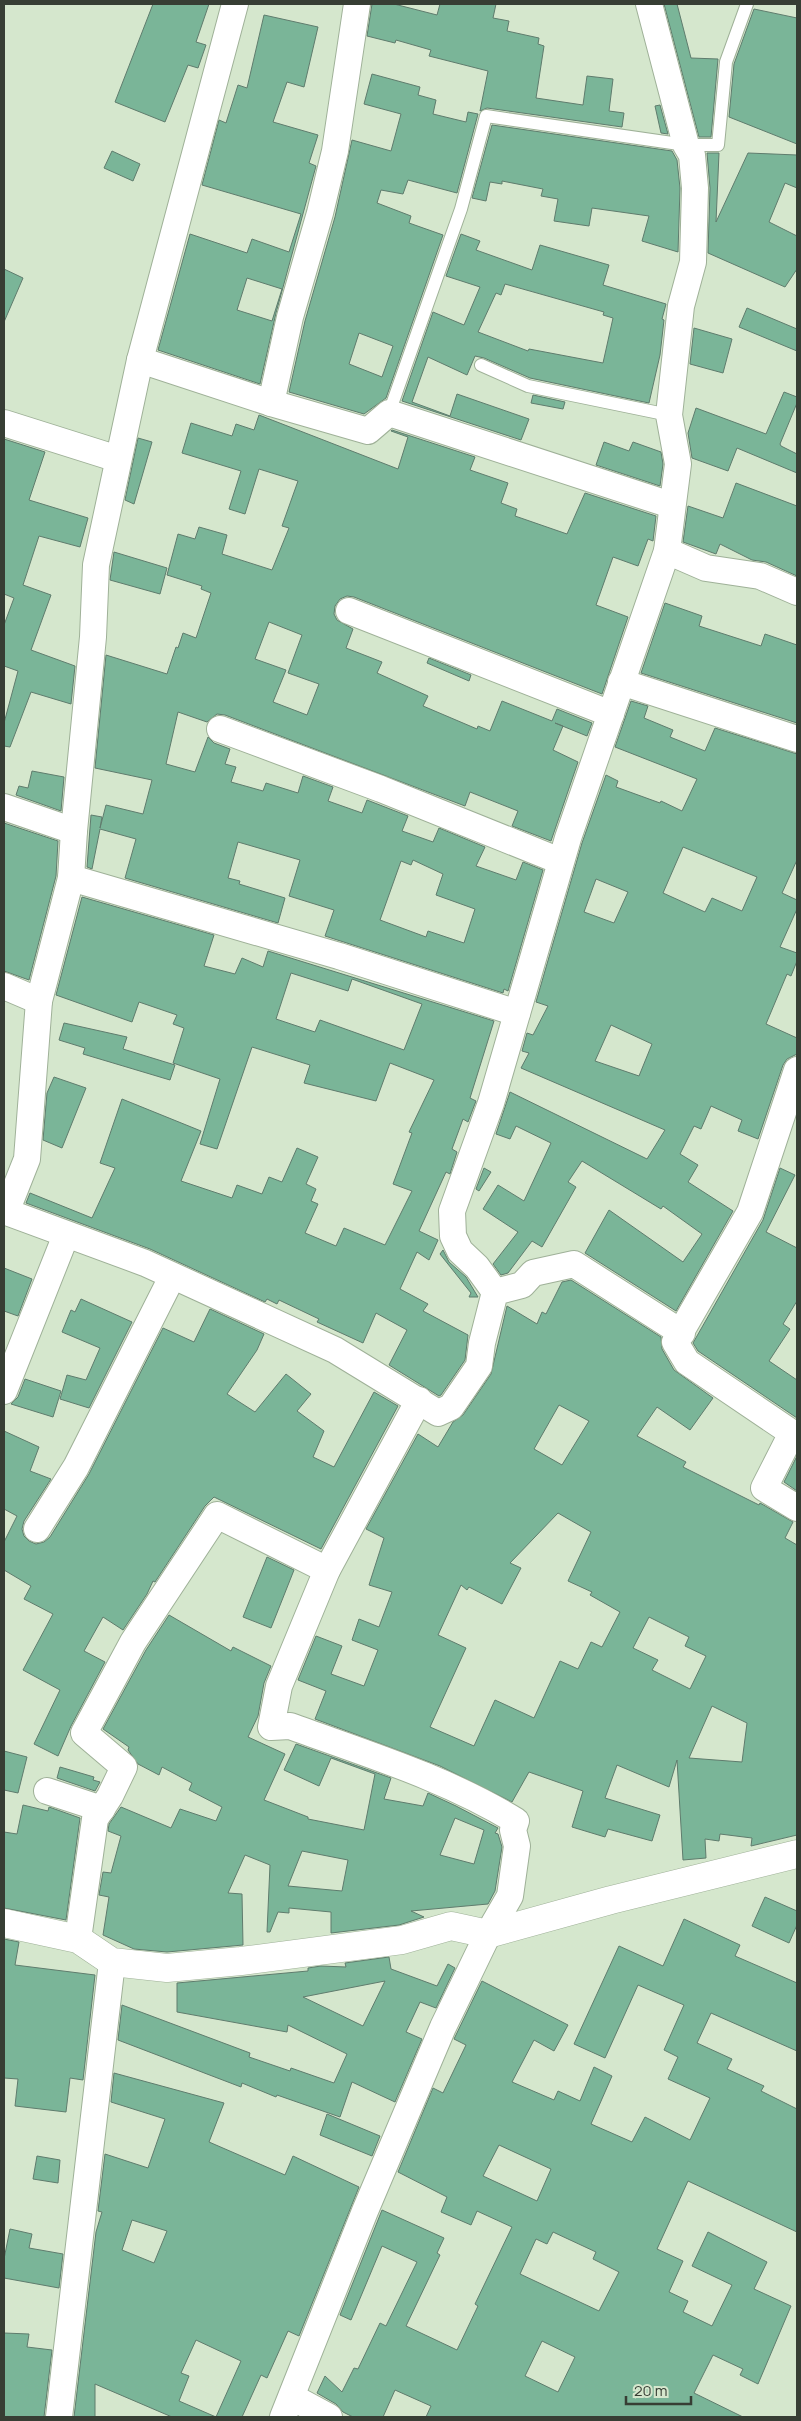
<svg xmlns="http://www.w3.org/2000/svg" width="801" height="2421" viewBox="0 0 801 2421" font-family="Manrope,sans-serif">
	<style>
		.building { fill: #7ab598; stroke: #5f7c6d; fill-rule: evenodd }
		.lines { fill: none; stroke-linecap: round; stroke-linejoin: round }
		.lane-casing { stroke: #9fb198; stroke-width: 14 }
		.street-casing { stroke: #9fb198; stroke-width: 28 }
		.secondary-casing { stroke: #9fb198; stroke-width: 29 }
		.lane { stroke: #fff; stroke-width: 12 }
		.street { stroke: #fff; stroke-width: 26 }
		.secondary { stroke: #fff; stroke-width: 28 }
	</style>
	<rect width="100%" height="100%" fill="#d5e7cd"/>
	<g class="building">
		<path d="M153,4H209L196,42L206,45L198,68L188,65L165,122L115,102Z"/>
		<path d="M372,4H394L437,15L440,4H496L493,18L509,21L507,31L539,38L538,44L544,46L536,98L583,105L587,76L613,79L609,111L624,113L622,127L487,108L480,111L488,71L429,56L431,50L396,40L395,43L367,36Z"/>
		<path d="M664,4H677L691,58L718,59L711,137H699Z"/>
		<path d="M754,9L797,18V144L729,117L734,64Z"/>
		<path d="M264,15L318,27L304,87L287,82L273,122L318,135L309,163L316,166L276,313L260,384L158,350L190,234L247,253L252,239L289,252L301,214L202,185L219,120L226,123L238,85L247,88ZM247,278L282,289L272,321L237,310Z"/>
		<path d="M372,74L420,87L418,95L436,100L433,114L466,122L468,112L478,114L457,193L408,180L403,194L381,190L377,203L411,216L409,223L443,235L386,398L364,414L289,392L305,321L335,217L352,140L391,151L401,114L364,104ZM359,333L393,346L382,377L349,364Z"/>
		<path d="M660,105L668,134L661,133L655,106Z"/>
		<path d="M492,125L672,151L677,160L680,188L678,252L642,241L649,216L592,208L589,226L554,221L558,199L541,196L543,189L502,181V184L490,182L486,201L472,198Z"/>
		<path d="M112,151L140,164L133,181L104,168Z"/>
		<path d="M707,153H719L716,222L748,153L797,155V188L785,183L769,222L797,236V269L785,287L708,253L710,188Z"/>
		<path d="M461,234L480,241L476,250L532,270L540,245L609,265L603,285L666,304L662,319L664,320L660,355L649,403L530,378L484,358L475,356L467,375L428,357L412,402L450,416L457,394L529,419L521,440L402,401L433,312L464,325L480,287L446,276ZM505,284L604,312L603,315L613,318L603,363L529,349L528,351L478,332L496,293L501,295Z"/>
		<path d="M4,269L23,278L4,322Z"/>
		<path d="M747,308L797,329V351L739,327Z"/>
		<path d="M694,328L732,339L723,373L690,364Z"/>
		<path d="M784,392L797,397V403L780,444L781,446L797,454V473L737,448L728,471L692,458L688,433L696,408L766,434Z"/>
		<path d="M533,395L565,402L563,409L531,403Z"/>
		<path d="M259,415L398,469L408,437L391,431L392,430L475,457L470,470L508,483L501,503L517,509L515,516L567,534L585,493L656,516L653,541L648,539L638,566L613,557L596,605L628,617L602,694L354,597L347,596L340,599L335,606L334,614L337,620L353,629L346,648L382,662L377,673L428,696L423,706L477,729L478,726L490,731L502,701L552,721L557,709L592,723L587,736L555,723L563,726L553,750L578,762L551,841L512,826L518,811L470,792L465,806L225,715L217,714L207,722L178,712L166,764L195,772L208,737L214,743L230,749L225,764L236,767L231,782L263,791L266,783L298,793L303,776L333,787L328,801L362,813L367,800L408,816L402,831L433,842L439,828L485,847L476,866L516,880L523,862L543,870L508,991L504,989L503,993L325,936L334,910L289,896L300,860L238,842L228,878L240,881L239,884L285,898L278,923L125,878L136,839L100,829L92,869L87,867L91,815L102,817L100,828L106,805L143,814L152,780L95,768L106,655L167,674L176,647L178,648L183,633L196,638L211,593L201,589L202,586L167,575L178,534L195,539L199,527L227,535L222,554L272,570L289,528L282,526L298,481L259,469L245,514L229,509L241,471L182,453L191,423L232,436L236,424L254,430ZM269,622L302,635L288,673L319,684L307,715L273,702L286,670L255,659ZM413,860L443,874L436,895L475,909L464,943L428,931L426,937L380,920L401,861L411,865Z"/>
		<path d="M138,438L152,442L134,504L125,500Z"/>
		<path d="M4,439L45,452L29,500L88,518L80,547L39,536L23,585L51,595L31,650L75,666L71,704L31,692L10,747L4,746V723L18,671L4,666V625L14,598L4,594Z"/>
		<path d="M604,442L629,451L633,442L661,452L663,464L660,486L596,465Z"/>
		<path d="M736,483L797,506V576L766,562L752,560L720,544L716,554L683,542L688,506L723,518Z"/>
		<path d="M114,552L167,568L160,594L110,580Z"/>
		<path d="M665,603L702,616L699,626L761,646L765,634L797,645V723L641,673Z"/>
		<path d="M429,658L471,675L469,681L427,663Z"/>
		<path d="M631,701L648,706L644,718L673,730L670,737L705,751L715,728L797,754V860L782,893L797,900V909L780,947L797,953V961L791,976L787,974L766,1024L797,1038V1054L787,1059L783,1065L758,1139L738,1131L742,1120L711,1106L701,1129L694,1126L680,1154L698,1165L688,1182L733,1211L676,1311L585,1253L609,1210L683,1262L702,1234L663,1206L661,1209L582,1161L568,1182L576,1187L542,1247L532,1241L508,1273L501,1275L493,1264L518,1232L483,1209L498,1185L524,1201L551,1143L516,1126L510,1139L496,1134L510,1092L647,1159L665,1130L521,1068L529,1053L522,1051L527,1033L533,1035L548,1006L536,1002L582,843L606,775L618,781L616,787L660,803L661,801L682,811L697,779L615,747ZM683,847L757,877L742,911L712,898L705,912L663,893ZM596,879L628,892L614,923L584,912ZM611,1025L652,1044L639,1076L595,1061Z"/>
		<path d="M32,771L64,777L61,811L16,795L19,786L28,788Z"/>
		<path d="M4,823L58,841L56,876L29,980L4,971Z"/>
		<path d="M82,897L214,935L204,966L235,974L242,958L263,967L268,951L494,1021L470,1098L476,1101L468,1122L463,1119L452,1149L457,1152L450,1174L446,1172L419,1231L438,1240L429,1260L417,1252L400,1289L428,1304L423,1311L468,1335L465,1360L441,1395L439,1396L389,1365L407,1330L376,1313L363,1343L317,1322L319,1319L279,1300L277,1304L267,1299L265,1302L150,1249L26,1203L30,1193L92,1218L115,1168L100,1163L122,1099L201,1131L181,1181L232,1198L237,1185L262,1194L269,1177L282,1182L297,1148L318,1157L306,1184L316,1189L311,1201L318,1204L305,1233L336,1246L344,1228L385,1245L412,1191L393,1184L412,1133L409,1132L434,1080L390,1063L376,1101L304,1083L310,1065L252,1047L217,1149L200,1144L220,1079L173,1063L184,1028L173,1024L177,1015L139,1002L132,1022L56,995ZM291,973L348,991L352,979L422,1004L404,1050L320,1020L315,1032L276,1019Z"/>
		<path d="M64,1023L127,1037L123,1049L175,1065L170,1080L83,1054L85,1048L59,1040Z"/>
		<path d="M54,1077L86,1088L62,1148L43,1140L47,1093Z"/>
		<path d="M484,1168L491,1172L479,1191L476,1189Z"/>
		<path d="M780,1168L795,1175L766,1232L797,1248V1301L783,1324L790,1329L769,1361L797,1380V1418L698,1351L693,1343L763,1220Z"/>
		<path d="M443,1250L449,1262L466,1277L478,1297H469L471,1293L440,1254Z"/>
		<path d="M4,1268L32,1279L18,1316L4,1311Z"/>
		<path d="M571,1280L661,1337L662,1349L674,1370L713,1398L690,1430L657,1407L637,1436L686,1462L683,1467L759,1505L760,1503L793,1522L785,1538L797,1545V1835L751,1846L752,1838L720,1834L719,1841L705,1839L706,1858L683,1860L677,1760L669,1787L617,1765L605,1798L660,1815L652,1841L608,1829L605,1837L572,1827L583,1791L529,1772L512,1802L440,1766L315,1719L326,1691L298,1680L316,1636L342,1646L331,1674L364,1686L378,1650L352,1640L359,1619L379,1627L392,1592L369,1585L384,1538L366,1529L418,1434L438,1447L453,1422L463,1415L491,1374L507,1306L537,1324L542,1312L546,1314L562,1282ZM559,1405L589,1421L562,1465L534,1449ZM558,1513L591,1532L568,1581L592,1592L590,1595L620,1612L602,1647L591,1642L578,1669L560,1661L534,1718L495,1700L474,1746L430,1727L466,1648L438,1635L461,1585L467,1590L469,1587L502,1604L521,1568L510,1563ZM649,1617L689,1637L685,1646L706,1656L690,1689L652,1670L658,1660L633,1648ZM712,1706L747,1723L742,1762L689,1758Z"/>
		<path d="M81,1299L132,1322L89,1408L60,1399L67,1375L86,1380L100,1348L62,1332L71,1310L75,1312Z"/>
		<path d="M210,1309L264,1334L257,1350L227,1394L255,1412L286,1374L311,1394L297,1411L324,1431L313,1457L334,1467L374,1392L398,1406L321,1549L214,1497L205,1506L155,1582L153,1581L147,1594L123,1630L103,1617L84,1651L105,1662L71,1726L58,1756L34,1744L60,1690L23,1670L53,1614L24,1599L31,1586L4,1570V1542L17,1516L4,1509V1431L39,1447L30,1471L51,1479L24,1521L22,1529L24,1536L29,1541L36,1544L44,1542L50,1537L89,1474L163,1328L194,1342Z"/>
		<path d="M25,1379L61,1391L53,1417L11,1404L18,1397Z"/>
		<path d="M797,1456V1491L784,1482Z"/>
		<path d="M267,1557L294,1570L271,1628L243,1617Z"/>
		<path d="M169,1615L231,1651L233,1647L271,1666L264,1683L258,1716L248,1737L285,1754L264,1800L308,1817V1819L364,1830L375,1774L331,1758L319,1786L284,1770L296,1744L391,1778L384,1799L423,1806L428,1793L456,1806L498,1828L495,1833L498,1834L502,1847L495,1891L488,1904L411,1911L424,1917L399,1925L331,1933V1912L289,1908V1913L278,1912L270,1932H267L270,1865L245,1855L228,1893L242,1894L243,1945L167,1952L134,1949L103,1935L109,1897L99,1895L103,1872L111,1873L121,1836L108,1831L109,1824L121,1807L171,1828L180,1809L216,1821L222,1807L189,1790L192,1783L162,1767L159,1775L138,1764L128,1750L129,1747L103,1729L146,1650ZM455,1818L484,1830L474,1864L440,1855ZM302,1851L348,1860L342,1891L288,1886Z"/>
		<path d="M4,1751L27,1757L18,1793L4,1790Z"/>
		<path d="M60,1767L94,1777L93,1780L100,1782L95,1791L57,1778Z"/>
		<path d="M23,1805L48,1811L49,1807L80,1818L66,1920L4,1908V1832L17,1834Z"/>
		<path d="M765,1897L797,1911V1925L789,1943L752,1926Z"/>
		<path d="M684,1919L740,1945L735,1956L797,1983V2051L711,2013L697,2043L732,2059L727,2069L764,2086L761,2091L797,2109V2232L688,2181L657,2249L683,2261L669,2292L688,2301L683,2312L712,2326L732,2285L692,2266L708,2232L767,2262L754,2289L791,2306L758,2384L740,2375L743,2369L713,2355L694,2393L743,2417H426L431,2406L395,2390L383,2417H353L343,2412L336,2404L317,2393L325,2376L342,2392L354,2368L358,2369L380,2323L386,2326L417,2262L382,2246L351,2320L340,2315L382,2210L444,2238L437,2253L440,2255L406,2326L457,2350L478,2306L475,2304L512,2227L477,2211L471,2225L441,2212L447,2197L398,2172L433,2088L443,2093L466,2045L454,2039L482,1981L568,2025L554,2051L534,2040L512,2082L554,2100L558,2091L580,2101L594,2067L612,2076L591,2124L632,2142L645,2117L690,2140L710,2098L668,2079L678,2057L664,2050L684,2005L638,1985L605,2058L574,2044L619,1946L663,1966ZM499,2145L551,2169L537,2201L483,2176ZM553,2232L596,2252L593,2259L619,2272L599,2311L520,2274L536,2239L547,2244ZM542,2341L575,2357L558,2392L525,2376Z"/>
		<path d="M4,1939L19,1942L15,1965L95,1975L83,2080L70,2078L66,2112L15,2106L18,2079L4,2078Z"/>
		<path d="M389,1957L391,1969L437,1986L448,1964L455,1968L436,2008L420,2002L406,2032L422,2039L395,2102L352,2082L340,2117L277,2095L276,2097L242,2083L241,2087L118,2040L122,2005L250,2053L249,2057L290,2071L291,2068L334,2083L347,2054L288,2025L287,2032L177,2012V1983L308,1971V1968L321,1966L346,1967L345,1963ZM385,1981L363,2026L303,1997Z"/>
		<path d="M114,2073L224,2103L209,2142L285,2175L293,2156L359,2187L299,2336L288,2331L267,2378L261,2375L242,2417H172L95,2384V2417H74L96,2232L102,2212L98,2211L105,2154L148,2168L165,2119L111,2102ZM132,2220L167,2231L154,2263L122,2250ZM196,2340L241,2361L216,2417L179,2401L189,2376L181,2373Z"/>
		<path d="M327,2114L380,2136L372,2156L320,2135Z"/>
		<path d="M37,2156L60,2160L58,2183L33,2179Z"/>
		<path d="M10,2229L32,2234L29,2248L63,2254L59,2288L4,2278V2259Z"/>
		<path d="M4,2333L29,2334L27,2347L52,2350L44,2417H4Z"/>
	</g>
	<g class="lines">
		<defs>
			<g id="lane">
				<path d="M481,365L528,386L669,415"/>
				<path d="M389,413L461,209L486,116L686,145H718L726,62L747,4"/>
			</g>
			<g id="street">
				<path d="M140,360L271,403L368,431L389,413L671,505"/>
				<path d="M271,403L290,317L320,213L335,151L357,4"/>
				<path d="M4,423L118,459"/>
				<path d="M667,551L706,568L760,576L797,592"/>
				<path d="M349,611L611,714"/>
				<path d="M621,682L797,739"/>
				<path d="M220,729L381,789L560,861"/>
				<path d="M4,807L74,831"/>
				<path d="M71,878L339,956L517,1013"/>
				<path d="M4,986L39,1001"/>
				<path d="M797,1070L750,1212L675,1342L687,1362L792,1433L764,1488L797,1508"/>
				<path d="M4,1211L145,1263L335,1350L438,1413L451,1407L479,1366L482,1343L495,1292L522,1285L533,1273L574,1264L682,1333"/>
				<path d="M6,1212L27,1159L39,1001L71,878L74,831L93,637L96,565L140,360L235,4"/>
				<path d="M495,1292L477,1267L460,1251L453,1236L452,1211L491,1103L568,838L667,551L678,464L669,415L681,306L693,262L695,188L692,155L686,145L649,4"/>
				<path d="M4,1391L66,1235"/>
				<path d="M37,1529L76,1467L172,1277"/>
				<path d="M47,1791L102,1809"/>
				<path d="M78,1939L95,1819L110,1796L124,1767L84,1733L133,1642L217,1515L327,1570"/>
				<path d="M292,2397L329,2417"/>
				<path d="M59,2417L112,1962"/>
				<path d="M283,2417L365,2211L443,2027L488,1934L510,1896L517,1846L513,1830L516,1821C446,1778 367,1754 290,1726L271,1727L279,1686L327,1570L419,1400"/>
			</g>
			<path id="secondary" d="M4,1923L78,1939L112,1962L167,1968L241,1961L402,1940L451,1926L488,1934L611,1900L797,1854"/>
		</defs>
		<use href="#lane" class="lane-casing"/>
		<use href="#street" class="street-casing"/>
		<use href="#secondary" class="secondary-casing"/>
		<use href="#lane" class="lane"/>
		<use href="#street" class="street"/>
		<use href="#secondary" class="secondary"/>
	</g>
	<rect width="801" height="2421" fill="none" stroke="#373e34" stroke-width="10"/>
	<path d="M626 2396v8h65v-8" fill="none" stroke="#373e34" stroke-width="2.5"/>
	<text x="634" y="2396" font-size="15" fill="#373e34" stroke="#d5e7cd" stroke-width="4" paint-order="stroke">20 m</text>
</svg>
